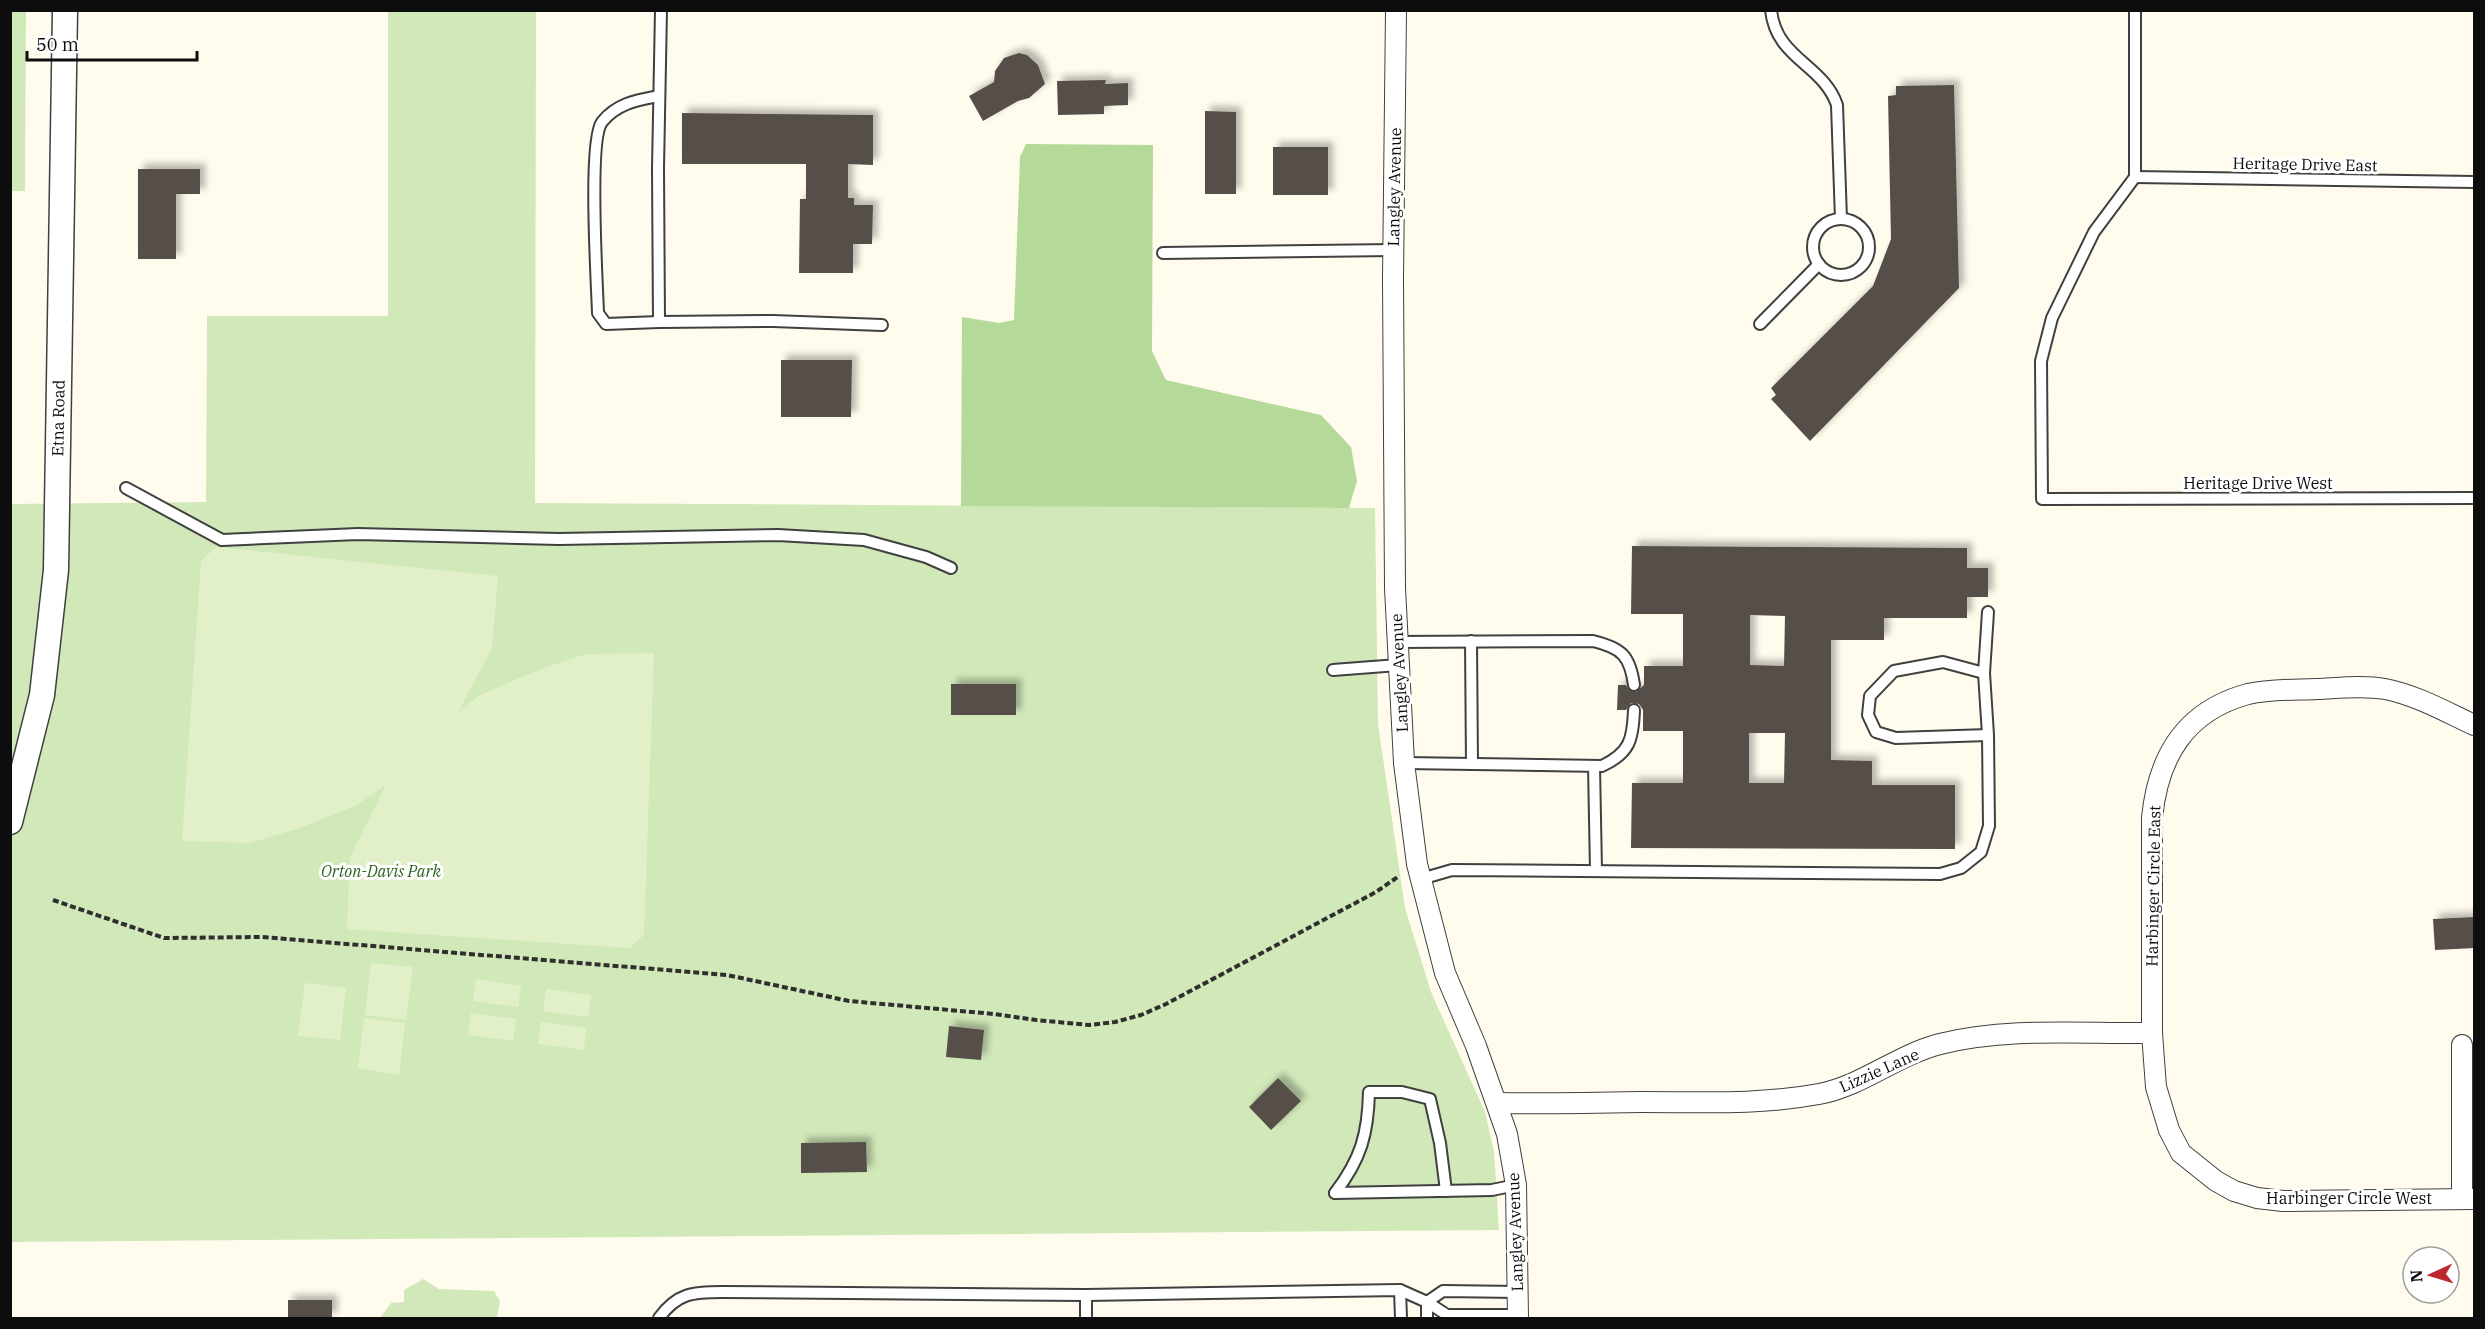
<svg xmlns="http://www.w3.org/2000/svg" width="2485" height="1329" viewBox="0 0 2485 1329" font-family="'IBM Plex Serif',serif">
	<style>
		.green { fill: #d1e8b9 }
		.forest { fill: #b4d998 }
		.pitch { fill: #e2f0ca }
		.building { fill: #564f4a; fill-rule: evenodd; filter: url(#shadow) }
		.lines { fill: none; stroke-linecap: round; stroke-linejoin: round }
		.service-casing { stroke: #404040; stroke-width: 14 }
		.minor-casing { stroke: #404040; stroke-width: 22 }
		.tertiary-casing { stroke: #404040; stroke-width: 27 }
		.path { stroke: #2f2f2f; stroke-width: 4; stroke-dasharray: 6 3; stroke-linecap: butt }
		.service { stroke: #fff; stroke-width: 10 }
		.minor { stroke: #fff; stroke-width: 20 }
		.tertiary { stroke: #fff; stroke-width: 24 }
		.labels { text-anchor: middle; dominant-baseline: central; stroke-width: 6; stroke-linejoin: round; paint-order: stroke }
		.street-label { font-size: 16px; fill: #0d0d0d; stroke: #fff }
		.park-label { font-size: 16px; font-style: italic; fill: #2c641f; stroke: #fff }
	</style>
	<defs>
		<filter id="shadow"><feDropShadow dx="5.5" dy="-5.5" stdDeviation="3" flood-color="#0004"/></filter>
	</defs>
	<rect width="100%" height="100%" fill="#fffcee"/>
	<g class="green">
		<path d="M11,10L26,11L25,191H11Z"/>
		<path d="M388,11H536L535,503L1375,508L1378,724L1405,908L1431,992L1485,1112L1494,1151L1499,1230L11,1242L10,504L206,502L207,316H388Z"/>
		<path d="M423,1279L439,1289L494,1291L500,1301L497,1318H380L391,1303L404,1302V1290Z"/>
	</g>
	<path class="forest" d="M1026,144L1153,145L1152,351L1166,380L1321,415L1351,447L1357,481L1349,508L961,506L962,317L999,323L1014,320L1020,157Z"/>
	<g class="pitch">
		<path d="M216,547L498,576L492,648L458,712L480,695L536,671L586,654L654,653L644,935L629,948L347,929L350,857L386,785L357,805L300,828L249,843L182,841L201,561Z"/>
		<path d="M371,963L413,967L406,1020L365,1015Z"/>
		<path d="M476,979L521,986L518,1007L473,1001Z"/>
		<path d="M305,983L346,988L340,1040L298,1036Z"/>
		<path d="M546,989L591,995L588,1017L543,1011Z"/>
		<path d="M471,1013L516,1019L513,1041L468,1035Z"/>
		<path d="M364,1018L405,1023L399,1075L358,1068Z"/>
		<path d="M541,1022L586,1028L584,1050L538,1044Z"/>
	</g>
	<g class="building">
		<path d="M1019,53L1027,55L1038,65L1045,84L1029,98L1018,101L983,121L969,96L994,82L995,71L1004,58Z"/>
		<path d="M1106,80L1105,84L1128,83V105L1104,106V114L1058,115L1057,81Z"/>
		<path d="M1954,85L1959,288L1810,441L1771,399L1776,395L1771,388L1873,286L1891,239L1888,96L1896,95V86Z"/>
		<path d="M1205,111L1236,112V194H1205Z"/>
		<path d="M682,113L873,115V165L848,164V198H854V205H873L872,244H853V273H799L800,199H806V164H682Z"/>
		<rect x="1273" y="147" width="55" height="48"/>
		<path d="M138,169H200V194H176V259H138Z"/>
		<path d="M781,360H852L851,417H781Z"/>
		<path d="M1632,546L1967,548V568H1988V597H1967V618H1884V640H1831V760L1872,761V785H1955V849L1631,848L1632,783H1683V731H1643V710L1639,704L1631,703L1626,710H1617L1618,685H1626L1629,690L1636,692L1644,685V666H1683V614H1631ZM1750,615L1785,616L1784,666L1750,665ZM1749,733H1785L1784,783H1749Z"/>
		<rect x="951" y="684" width="65" height="31"/>
		<path d="M2475,917V948L2435,950L2433,919Z"/>
		<path d="M949,1026L984,1030L981,1060L946,1057Z"/>
		<path d="M1278,1078L1301,1101L1271,1130L1249,1107Z"/>
		<path d="M866,1142L867,1172L801,1173V1143Z"/>
		<rect x="288" y="1300" width="44" height="18"/>
	</g>
	<g class="lines">
		<defs>
			<g id="service">
				<path d="M661,10L658,168L659,322L773,321L882,325"/>
				<path d="M1771,10C1776,59 1823,64 1837,105L1841,219"/>
				<path d="M2135,10V177L2094,232L2052,318L2041,361L2042,499L2474,498"/>
				<path d="M2135,177L2474,182"/>
				<circle cx="1841" cy="247" r="28"/>
				<path d="M1163,253L1393,250"/>
				<path d="M659,322L606,324L598,313C597,282 588,140 602,122C617,103 638,100 659,96"/>
				<path d="M1760,324L1819,264"/>
				<path d="M126,488L222,540L358,534L559,539L778,535L864,540L926,557L951,568"/>
				<path d="M1471,641L1472,764"/>
				<path d="M1397,642L1593,641C1622,648 1630,656 1634,685"/>
				<path d="M1333,670L1398,665"/>
				<path d="M1984,673L1988,612"/>
				<path d="M1404,763L1602,766C1630,753 1633,739 1634,710"/>
				<path d="M1594,766L1596,871"/>
				<path d="M1421,879L1452,870L1940,874L1961,868L1981,852L1989,826L1988,735L1984,673L1943,662L1894,671L1870,696L1868,715L1876,732L1896,738L1988,735"/>
				<path d="M1335,1193C1361,1159 1368,1134 1369,1092H1402L1430,1099L1440,1143L1446,1191"/>
				<path d="M1335,1193L1492,1190L1516,1185"/>
				<path d="M1400,1290L1401,1318"/>
				<path d="M1086,1295V1318"/>
				<path d="M1427,1302L1443,1291L1518,1292"/>
				<path d="M1427,1302V1318"/>
				<path d="M659,1318C677,1293 693,1292 722,1292L1086,1295L1400,1290L1427,1302L1447,1315H1518"/>
			</g>
			<g id="minor">
				<path d="M1396,10L1393,279L1395,588L1404,763L1417,864L1445,973L1476,1046L1507,1134L1516,1185L1518,1318"/>
				<path d="M2474,725C2446,712 2416,695 2385,689C2363,685 2339,688 2317,689C2294,690 2270,689 2248,694C2185,711 2158,757 2152,818V1033L2156,1087L2169,1130L2181,1153L2216,1181L2234,1191L2257,1198L2283,1201L2474,1199"/>
				<path d="M2462,1045V1199"/>
				<path d="M1497,1103C1546,1104 1594,1103 1643,1102C1702,1102 1760,1105 1819,1094C1862,1086 1897,1055 1940,1044C2008,1027 2082,1034 2152,1033"/>
			</g>
			<path id="tertiary" d="M10,822L42,695L56,570L65,10"/>
		</defs>
		<use href="#service" class="service-casing"/>
		<use href="#minor" class="minor-casing"/>
		<use href="#tertiary" class="tertiary-casing"/>
		<path class="path" d="M53,900L164,938L262,937L727,975L849,1001L994,1014L1036,1020L1089,1025L1115,1022L1141,1015L1166,1004L1376,892L1399,876"/>
		<use href="#service" class="service"/>
		<use href="#minor" class="minor"/>
		<use href="#tertiary" class="tertiary"/>
	</g>
	<g class="labels">
		<g class="street-label">
			<text transform="translate(2305 164) rotate(1)">Heritage Drive East</text>
			<text transform="translate(1394 187) rotate(-89)">Langley Avenue</text>
			<text transform="translate(58 418) rotate(-89)">Etna Road</text>
			<text x="2258" y="483">Heritage Drive West</text>
			<text transform="translate(1399 673) rotate(-93)">Langley Avenue</text>
			<text transform="translate(2153 886) rotate(-89)">Harbinger Circle East</text>
			<text transform="translate(1879 1070) rotate(-24)">Lizzie Lane</text>
			<text x="2349" y="1198">Harbinger Circle West</text>
			<text transform="translate(1515 1232) rotate(-92)">Langley Avenue</text>
		</g>
		<g class="park-label">
			<text x="381" y="871">Orton-Davis Park</text>
		</g>
	</g>
	<rect width="2485" height="1329" fill="none" stroke="#0d0d0d" stroke-width="24"/>
	<g transform="translate(2431 1275) rotate(266)"><circle r="28" fill="#ffffff" stroke="#9e9e9e" stroke-width="1.5"/>
	<path d="M0-4.5L10 22L0 15L-10 22Z" fill="#bb282d"/>
	<text y="-9" font-size="16" font-weight="bold" text-anchor="middle" fill="#0d0d0d">N</text>
	</g>
	<path d="M27 51v9h170v-9" fill="none" stroke="#0d0d0d" stroke-width="3"/>
	<text x="36" y="51" font-size="18" fill="#0d0d0d" stroke="#ffffff" stroke-width="4.5" paint-order="stroke">50 m</text>
</svg>
